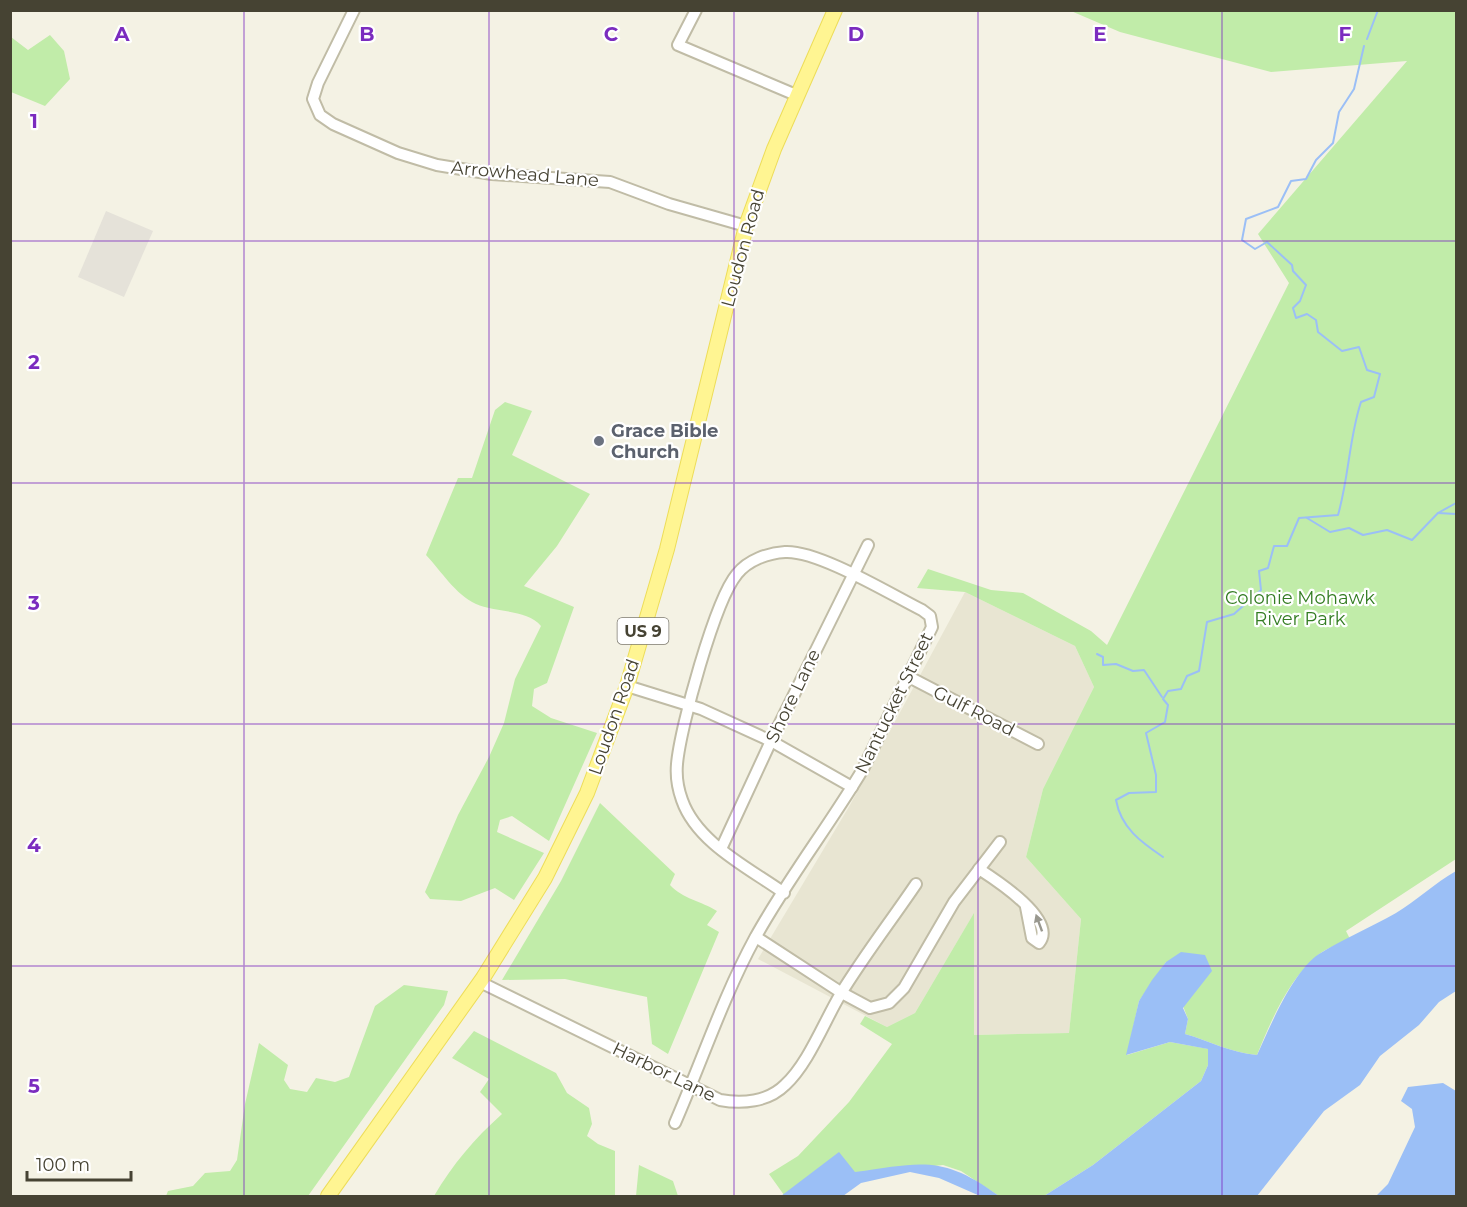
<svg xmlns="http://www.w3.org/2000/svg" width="1467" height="1207" viewBox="0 0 1467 1207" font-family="Montserrat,sans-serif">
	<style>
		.residential { fill: #e8e5d2 }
		.industrial { fill: #e5e2d9 }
		.green { fill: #c1eca9 }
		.water { fill: #9bbff6 }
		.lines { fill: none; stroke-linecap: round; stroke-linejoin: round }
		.stream { stroke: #9bbff6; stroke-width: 2 }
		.minor-casing { stroke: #c0bca6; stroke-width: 14 }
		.major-casing { stroke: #eddd59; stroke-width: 16 }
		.minor { stroke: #fff; stroke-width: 10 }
		.major { stroke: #fff592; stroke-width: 14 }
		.oneway { fill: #99988f }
		.grid { fill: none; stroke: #7b2cbf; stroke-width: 1.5; stroke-opacity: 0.55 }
		.worship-dot { fill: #6b7280; stroke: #fff; stroke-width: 2 }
		.labels { text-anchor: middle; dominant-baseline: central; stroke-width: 4.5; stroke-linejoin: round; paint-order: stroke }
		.shield { fill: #fff; stroke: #7e7b70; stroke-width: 1.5 }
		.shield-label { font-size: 16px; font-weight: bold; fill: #464333 }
		.street-label { font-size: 18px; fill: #464333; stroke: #fff }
		.worship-label { font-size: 18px; font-weight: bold; fill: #5b616d; stroke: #fff; text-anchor: start }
		.park-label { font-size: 18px; fill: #337c22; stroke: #fff }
		.grid-label { font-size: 20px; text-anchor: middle; font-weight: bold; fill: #7b2cbf; stroke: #fff; stroke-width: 4.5; stroke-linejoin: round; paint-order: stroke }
	</style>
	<rect width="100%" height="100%" fill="#f4f2e4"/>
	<path class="residential" d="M965,592L1075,646L1094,687L1043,789L1026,857L1081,919L1069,1033L973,1035V915L915,1013L887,1027L758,959L850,805Z"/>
	<path class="industrial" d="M106,211L153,231L124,297L78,277Z"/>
	<g class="green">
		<path d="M1071,11H1456V859L1346,931L1350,939C1340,944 1325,948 1317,956C1288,980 1271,1021 1257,1055C1231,1053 1210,1041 1185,1034L1188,1019L1166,962L1139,1001L1127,1055L1170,1042L1209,1049L1208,1065L1201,1081L1093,1165L1044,1196H999L961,1171L943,1165L803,1181L784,1195L769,1174L798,1156L849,1102L892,1044L860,1024L865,1016L887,1027L915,1013L974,913V1035L1069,1033L1081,919L1026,857L1043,789L1094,687L1075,646L965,592L917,588L928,569L991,590L1023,593L1091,631L1107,645L1289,283L1258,234L1407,61L1271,72L1120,32Z"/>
		<path d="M50,35L64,51L70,79L45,106L11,92V37L28,50Z"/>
		<path d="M505,402L532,411L512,455L590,494L557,546L524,586L574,607L547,683L534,689L532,706L551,718L597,733L549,841L512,816L500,820L497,832L544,853L514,900L495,888L461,901L430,899L425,892L458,815L489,757L504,723L515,679L541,626C527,609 496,613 476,604C455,594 442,572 426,555L458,478H472L495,410Z"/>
		<path d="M600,803L675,874L670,885C683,899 701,901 717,911L707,925L719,932L668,1054L652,1044L647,997L565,979L502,980L561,881Z"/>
		<path d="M404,985L448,991L444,1005L308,1196H166L168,1191L193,1186L205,1173L230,1171L237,1160L245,1104L259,1043L288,1065L284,1080L290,1089L307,1092L316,1078L335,1082L349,1077L375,1006Z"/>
		<path d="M474,1031L556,1073L567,1093L589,1108L592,1124L587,1136L598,1144L615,1151V1196H434C453,1164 474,1139 502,1114L480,1092L489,1079L452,1058Z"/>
		<path d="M639,1165L673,1181L678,1196H636Z"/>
	</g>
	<g class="water">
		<path d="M1456,871V991L1439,1002L1419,1025L1380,1056L1360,1085L1324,1111L1257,1196H1044L1093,1165L1201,1081L1208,1065V1049L1170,1042L1126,1055L1139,1001L1152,980L1166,962L1181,952L1205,955L1212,971L1183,1008L1188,1019L1185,1034C1210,1041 1231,1053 1257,1055C1270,1027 1292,972 1319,954C1343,939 1371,927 1396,913C1417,900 1435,883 1456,871Z"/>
		<path d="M1443,1083L1456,1091V1196H1376L1388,1184L1415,1127L1412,1109L1401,1101L1408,1087Z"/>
		<path d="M839,1152L855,1172C921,1163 942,1154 999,1196H980L939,1178L910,1172L861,1183L843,1196H781Z"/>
	</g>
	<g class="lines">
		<g class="stream">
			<path d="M1367,39L1378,10"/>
			<path d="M1438,513L1456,514"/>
			<path d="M1307,518L1330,532L1349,528L1363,535L1387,530L1412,540L1438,513L1456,503"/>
			<path d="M1097,654L1103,657V665L1116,664L1133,671L1144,670L1162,697"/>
			<path d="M1163,857C1141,842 1121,828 1116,800L1129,793L1156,792V775L1146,733L1165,722L1168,705L1163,699L1168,691L1181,689L1187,676L1199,671L1207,622L1234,614L1261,590L1259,571L1268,568L1274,546H1287L1299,518L1338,515C1349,477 1349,438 1361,402L1374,397L1380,374L1367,370L1359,347L1342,351L1318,332L1316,320L1307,314L1296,318L1293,308L1300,301L1306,285L1293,271L1292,265L1267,242L1255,249L1242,240L1246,219L1278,207L1291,181L1306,179L1316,160L1333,143L1339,112L1354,89L1364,46"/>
		</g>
		<defs>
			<g id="minor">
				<path d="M354,10L318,83L313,99L320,115L333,124L398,153L437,165L492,174L610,182L669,204L746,226"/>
				<path d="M696,10L678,45L796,95"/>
				<path d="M909,677L1038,744"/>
				<path d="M627,686L701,709L771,741L852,787"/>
				<path d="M721,849L771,741L868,545"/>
				<path d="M979,869C996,880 1058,920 1039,943L1032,938L1026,907"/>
				<path d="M756,937L842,993L870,1008L889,1003L904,988L954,902L1000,842"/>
				<path d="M480,982L720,1100C742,1104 768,1102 785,1085C808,1064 824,1022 840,995C863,957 891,921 916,884"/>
				<path d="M675,1123C702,1061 723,997 755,938C787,880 829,826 863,769L932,627L930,616L922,610C890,594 818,550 785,552C768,553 748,560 737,574C715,600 680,728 677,764C676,775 678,789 682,800C697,843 749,868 784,893"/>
			</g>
			<path id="major" d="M328,1196L483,978L545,878L587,793L627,686L667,549L746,226L774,149L835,10"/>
		</defs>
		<use href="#minor" class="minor-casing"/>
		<use href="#major" class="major-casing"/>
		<use href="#minor" class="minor"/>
		<use href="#major" class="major"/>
	</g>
	<defs><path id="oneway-solid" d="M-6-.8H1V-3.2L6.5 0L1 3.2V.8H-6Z" transform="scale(1.5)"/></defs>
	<use class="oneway" href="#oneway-solid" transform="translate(1039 923) rotate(-110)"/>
	<path class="grid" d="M244,10V1196M489,10V1196M734,10V1196M978,10V1196M1222,10V1196M10,241H1456M10,483H1456M10,724H1456M10,966H1456"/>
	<circle class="worship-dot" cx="599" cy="441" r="6"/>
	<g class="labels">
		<rect class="shield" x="617.5" y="618" width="51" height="26" rx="4.5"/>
		<g class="shield-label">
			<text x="643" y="631">US 9</text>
		</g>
		<g class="street-label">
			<text transform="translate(525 174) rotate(5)">Arrowhead Lane</text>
			<text transform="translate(743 248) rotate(-75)">Loudon Road</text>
			<text transform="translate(793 696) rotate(-64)">Shore Lane</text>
			<text transform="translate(894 703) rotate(-64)">Nantucket Street</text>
			<text transform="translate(974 711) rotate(27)">Gulf Road</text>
			<text transform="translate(614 717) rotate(-71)">Loudon Road</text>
			<text transform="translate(664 1072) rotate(26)">Harbor Lane</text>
		</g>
		<g class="worship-label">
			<text x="611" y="431">Grace Bible<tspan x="611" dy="21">Church</tspan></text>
		</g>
		<g class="park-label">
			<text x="1300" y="598">Colonie Mohawk<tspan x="1300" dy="21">River Park</tspan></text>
		</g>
	</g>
	<g class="grid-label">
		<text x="122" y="41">A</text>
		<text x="367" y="41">B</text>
		<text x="611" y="41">C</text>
		<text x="856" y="41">D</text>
		<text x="1100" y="41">E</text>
		<text x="1345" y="41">F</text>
		<text x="34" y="128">1</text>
		<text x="34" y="369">2</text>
		<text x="34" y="610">3</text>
		<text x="34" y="852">4</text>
		<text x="34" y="1093">5</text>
	</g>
	<rect width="1467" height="1207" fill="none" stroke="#464333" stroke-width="24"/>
	<path d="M27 1171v9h104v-9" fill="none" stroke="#464333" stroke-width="3"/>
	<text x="36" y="1171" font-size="18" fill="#464333" stroke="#ffffff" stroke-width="4.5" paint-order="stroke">100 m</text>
</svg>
